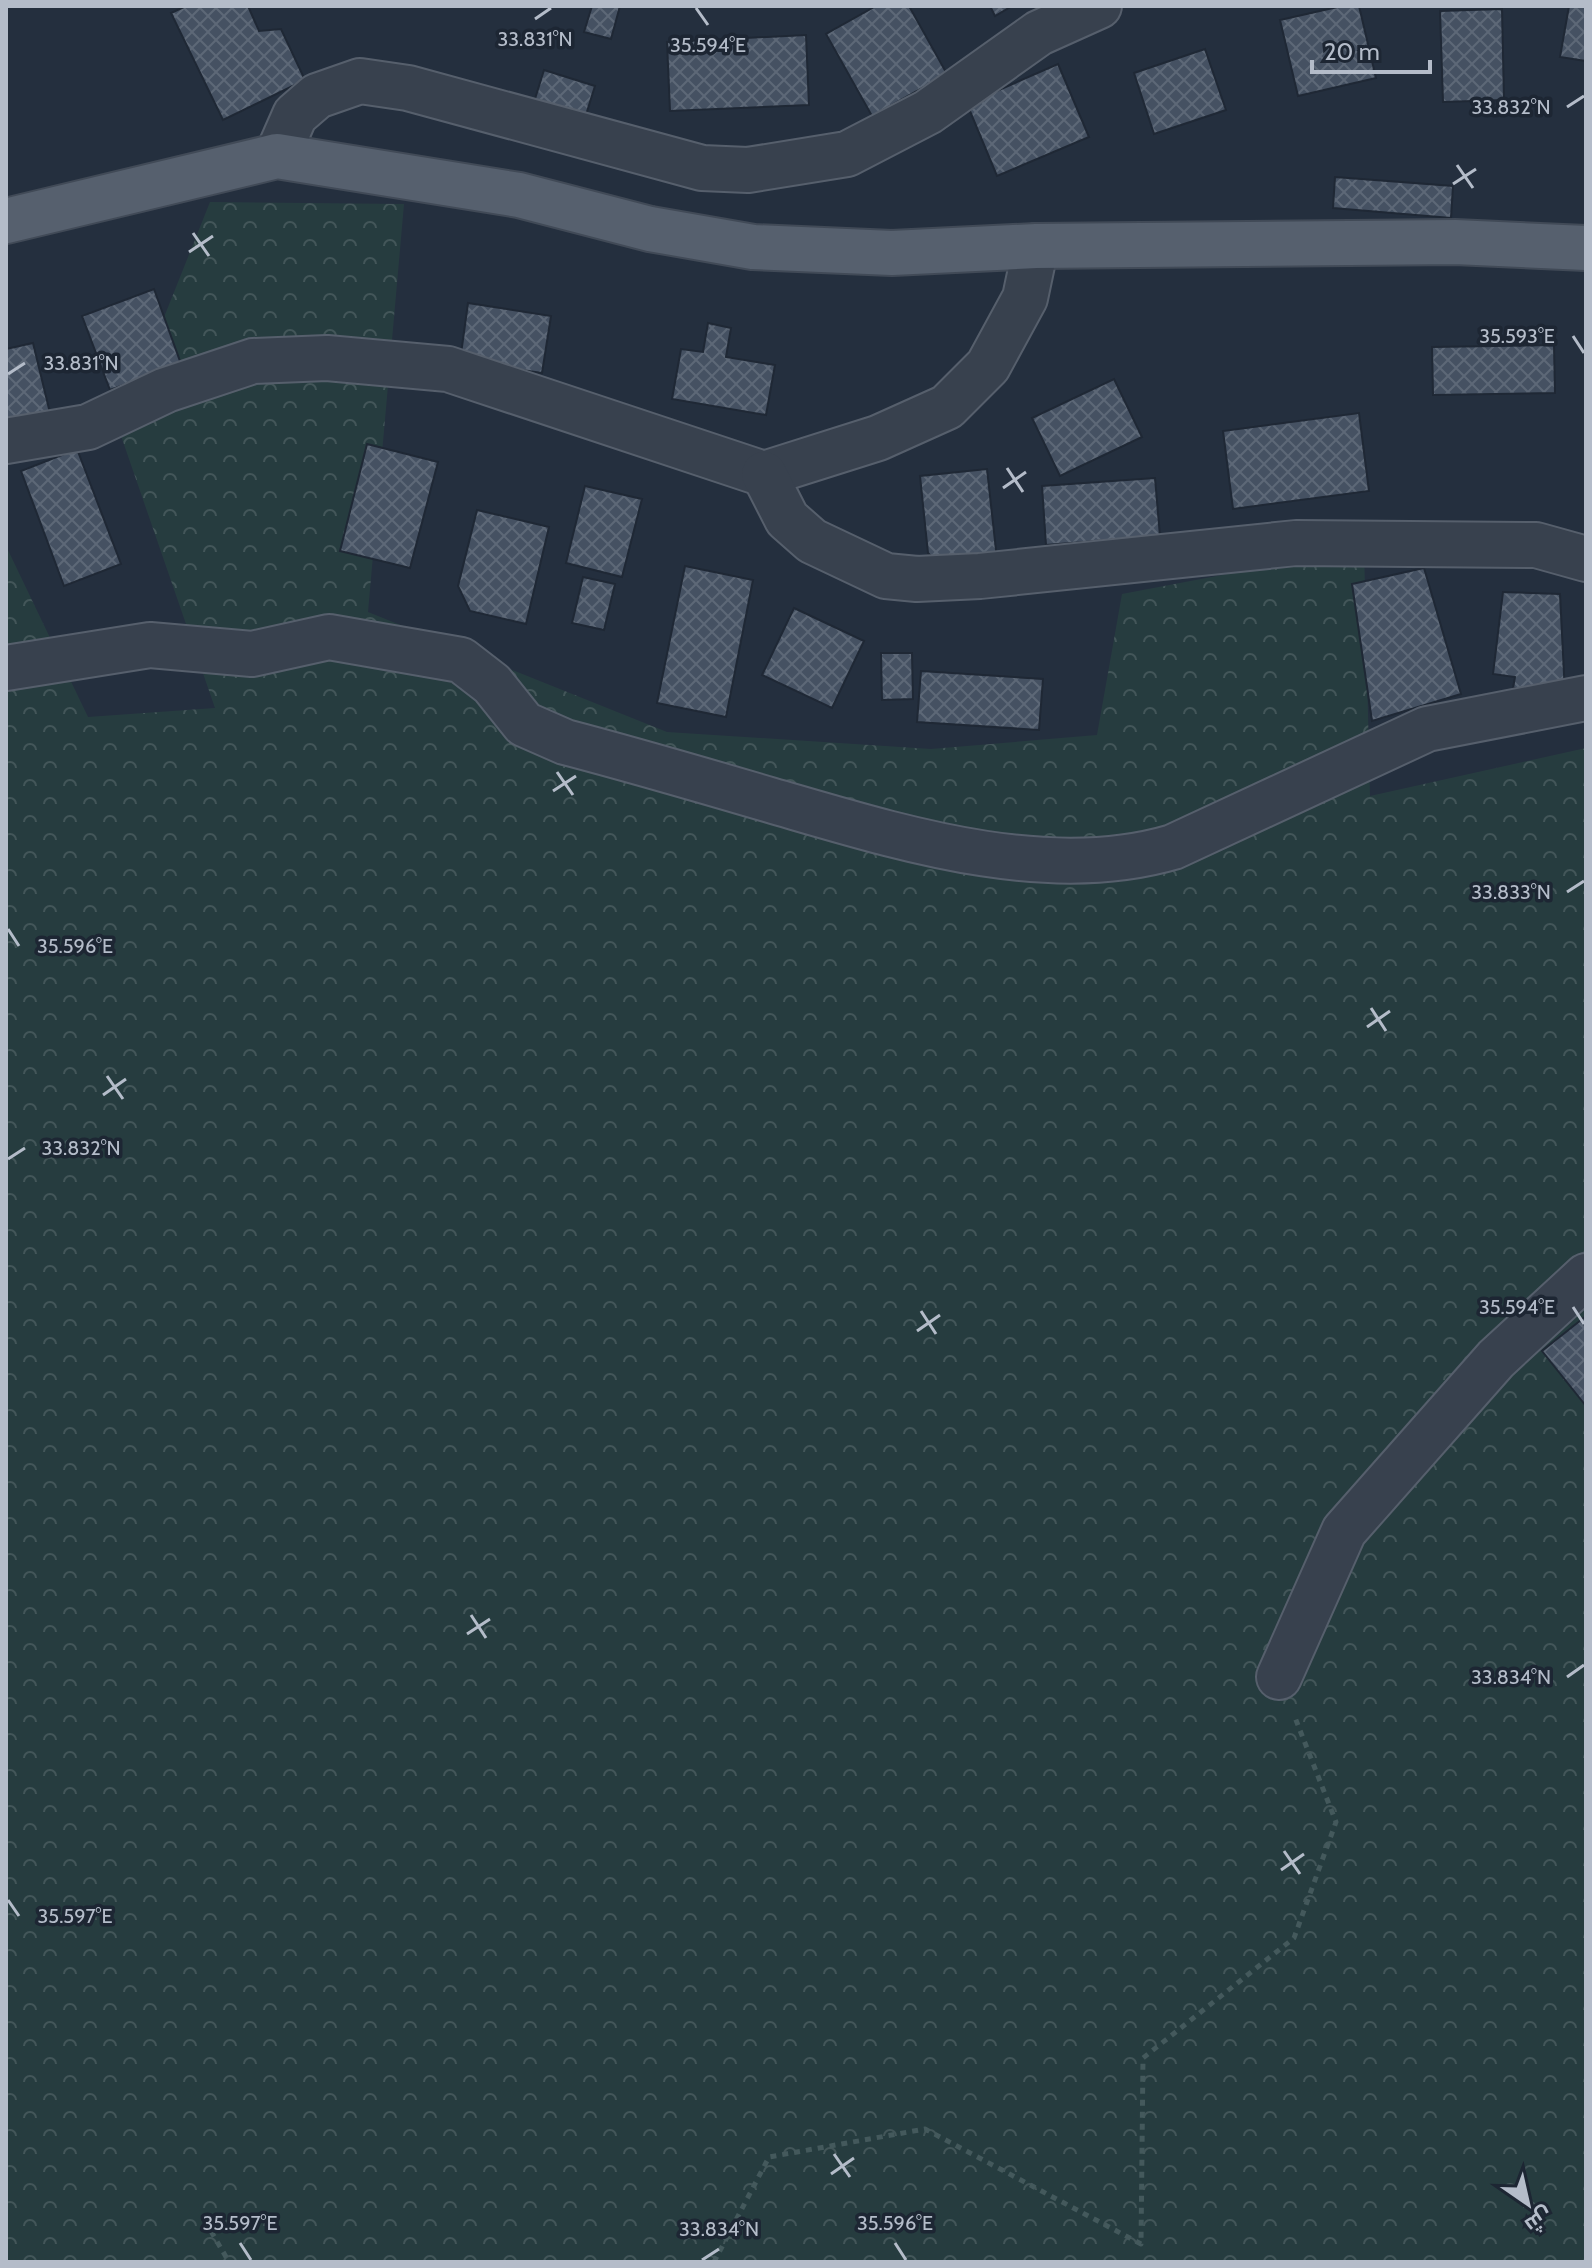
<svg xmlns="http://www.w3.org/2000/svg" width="1592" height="2268" viewBox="0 0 1592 2268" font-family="Cabin,Cairo,sans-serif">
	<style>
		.forest { fill: url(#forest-crowns) }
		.building { fill: url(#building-cross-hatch); stroke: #1f2835; stroke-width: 2 }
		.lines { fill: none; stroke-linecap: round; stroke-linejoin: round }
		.minor-casing { stroke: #565f6c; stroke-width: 48 }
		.major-casing { stroke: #414a57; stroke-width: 48 }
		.path { stroke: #44595c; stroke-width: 5; stroke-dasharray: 6 6; stroke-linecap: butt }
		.minor { stroke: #38414e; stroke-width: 44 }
		.major { stroke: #56606e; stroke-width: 44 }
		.ticks { fill: none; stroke: #b4bcc9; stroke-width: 3 }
		.ticks-label { font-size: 20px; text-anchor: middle; fill: #b4bcc9; stroke: #1d2633; stroke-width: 7; stroke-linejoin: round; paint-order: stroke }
	</style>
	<defs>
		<pattern id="forest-crowns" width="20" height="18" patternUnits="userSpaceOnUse" patternTransform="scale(2)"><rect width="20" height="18" fill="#263c3f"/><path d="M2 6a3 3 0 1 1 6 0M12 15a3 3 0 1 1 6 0" fill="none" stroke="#435659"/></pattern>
		<pattern id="building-cross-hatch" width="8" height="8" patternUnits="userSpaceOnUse" patternTransform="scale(2)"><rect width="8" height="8" fill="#455162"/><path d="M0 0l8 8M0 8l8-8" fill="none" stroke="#5d6877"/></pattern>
	</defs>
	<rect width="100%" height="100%" fill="#242f3e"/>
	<path class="forest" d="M210,202L404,204L368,612L667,732L931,749L1097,735L1122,594L1364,548L1370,796L1586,748V2262H6V546L88,717L215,708L119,430Z"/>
	<g class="building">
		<path d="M186,6H248L259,31L281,29L305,80L223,120L171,13Z"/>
		<path d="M592,6H620L611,39L584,32Z"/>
		<path d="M876,6H909L947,74L872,116L826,34Z"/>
		<path d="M990,6H1012L995,16Z"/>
		<path d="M1342,6H1359L1376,78L1298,96L1280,20Z"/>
		<path d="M1569,6H1586V61L1560,57Z"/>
		<path d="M1502,9L1504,100L1443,102L1440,11Z"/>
		<path d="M806,35L809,105L670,111L667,42Z"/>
		<path d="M1205,49L1226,110L1154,134L1134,73Z"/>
		<path d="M1058,64L1089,137L997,176L967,104Z"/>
		<path d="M544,70L595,86L585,118L534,102Z"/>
		<path d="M1335,177L1453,186L1451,218L1333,208Z"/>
		<path d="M154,289L181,364L110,390L82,316Z"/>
		<path d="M468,303L551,316L542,373L460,361Z"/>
		<path d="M708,323L731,328L726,357L775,365L766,415L672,399L681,349L703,352Z"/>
		<path d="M33,343L51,417L6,428V349Z"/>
		<path d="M1554,345L1555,393L1433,395L1432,347Z"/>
		<path d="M1114,379L1142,437L1060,476L1032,418Z"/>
		<path d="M1359,413L1369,491L1233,509L1223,431Z"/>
		<path d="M367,444L438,462L410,568L340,551Z"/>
		<path d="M77,449L121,564L64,586L21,471Z"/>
		<path d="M987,469L997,559L939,565L928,553L920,476Z"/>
		<path d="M1155,478L1160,536L1046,545L1042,486Z"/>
		<path d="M585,486L642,499L622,577L566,563Z"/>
		<path d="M477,510L549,527L526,624L470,611L458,586Z"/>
		<path d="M685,566L753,580L726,717L657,703Z"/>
		<path d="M1424,568L1461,694L1372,721L1352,584Z"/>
		<path d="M583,577L615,584L604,630L572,623Z"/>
		<path d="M1503,592L1560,594L1565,694L1513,688L1515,677L1493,674Z"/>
		<path d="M794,608L864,641L832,708L762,675Z"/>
		<path d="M881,653H912L913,699L882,700Z"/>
		<path d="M921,671L1043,679L1039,730L917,722Z"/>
		<path d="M1586,1316V1406L1542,1351Z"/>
	</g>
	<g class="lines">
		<defs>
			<g id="minor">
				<path d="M277,156L295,115L317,96L360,81L408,88L702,168L748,170L847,154L928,112L1039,33L1099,6"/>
				<path d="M6,441L88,427L166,390L253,361L327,358L448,369L764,474L878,438L947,407L988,366L1025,298L1036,246"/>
				<path d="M764,474L787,519L812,541L886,576L917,579L980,576L1296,543L1536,545L1586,559"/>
				<path d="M6,668L150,645L252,654L329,637L461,660L492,684L524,724L565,742C634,760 702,780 770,800C895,836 1044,885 1173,847L1427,729L1586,698"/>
				<path d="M1279,1677L1344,1531L1496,1359L1586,1276"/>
			</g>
			<path id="major" d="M6,221L277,156L519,195L650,229L753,247L892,253L1036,246L1455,242L1586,248"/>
		</defs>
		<use href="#minor" class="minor-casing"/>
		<use href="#major" class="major-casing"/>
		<g class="path">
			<path d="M205,2221L229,2262"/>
			<path d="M714,2262L769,2157L925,2129L1141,2244L1143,2058L1294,1938L1336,1822L1294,1715"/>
		</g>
		<use href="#minor" class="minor"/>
		<use href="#major" class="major"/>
	</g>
	<path class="ticks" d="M696,8L708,25M535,19L551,8M1567,107L1584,96M1457,165L1473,188M1453,184L1476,169M193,233L209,256M189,252L213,236M1573,336L1584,353M8,374L25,363M1007,468L1023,492M1003,488L1026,472M557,772L573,795M553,791L576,776M1567,892L1584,881M8,929L19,946M1371,1008L1386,1031M1367,1027L1390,1011M107,1076L123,1099M103,1095L126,1079M8,1159L25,1148M1573,1307L1584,1324M921,1311L936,1334M917,1331L940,1315M471,1615L486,1638M467,1634L490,1619M1567,1677L1584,1665M1284,1851L1300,1874M1281,1870L1304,1854M8,1900L19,1916M834,2154L850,2177M831,2174L854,2158M240,2243L251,2260M895,2243L906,2260M702,2260L719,2249"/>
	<g class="ticks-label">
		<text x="535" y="46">33.831°N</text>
		<text x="708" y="52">35.594°E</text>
		<text x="1511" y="114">33.832°N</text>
		<text x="1517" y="343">35.593°E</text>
		<text x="81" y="370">33.831°N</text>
		<text x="1511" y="899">33.833°N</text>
		<text x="75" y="953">35.596°E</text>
		<text x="81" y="1155">33.832°N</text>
		<text x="1517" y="1314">35.594°E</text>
		<text x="1511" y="1684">33.834°N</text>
		<text x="75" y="1923">35.597°E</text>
		<text x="240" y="2230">35.597°E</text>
		<text x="895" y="2230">35.596°E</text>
		<text x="719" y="2236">33.834°N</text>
	</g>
	<rect width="1592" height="2268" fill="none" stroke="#b4bcc9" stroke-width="16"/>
	<g transform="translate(1528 2204) rotate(146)" stroke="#1d2633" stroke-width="6" paint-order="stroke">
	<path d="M0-6L14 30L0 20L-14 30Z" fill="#b4bcc9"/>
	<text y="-12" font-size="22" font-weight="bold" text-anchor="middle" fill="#b4bcc9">ش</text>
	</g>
	<path d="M1312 60v12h118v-12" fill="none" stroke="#b4bcc9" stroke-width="4"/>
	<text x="1324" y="60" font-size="24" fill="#b4bcc9" stroke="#1d2633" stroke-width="6" paint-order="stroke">20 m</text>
</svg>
